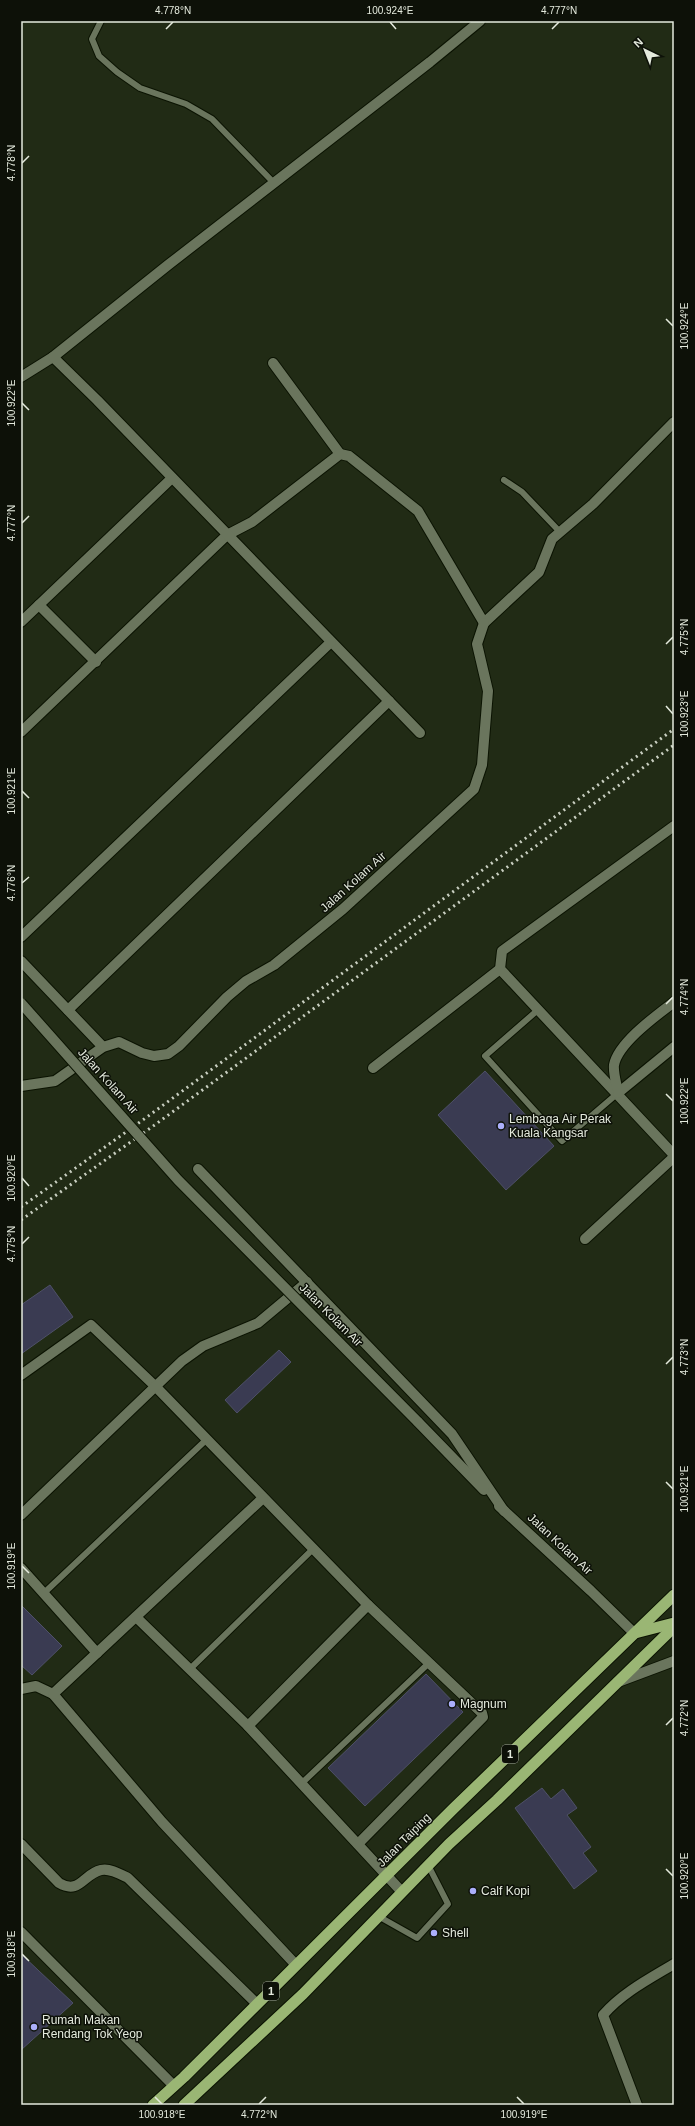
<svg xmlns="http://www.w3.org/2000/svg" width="695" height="2126" viewBox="0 0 695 2126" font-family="Arial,sans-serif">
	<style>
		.building { fill: #3a3b52; stroke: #4e5068 }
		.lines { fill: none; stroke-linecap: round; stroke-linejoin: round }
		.service-casing { stroke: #0b1302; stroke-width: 8 }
		.minor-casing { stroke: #0b1302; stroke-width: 12 }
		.secondary-casing { stroke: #0b1302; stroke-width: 12 }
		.trunk-casing { stroke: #0b1302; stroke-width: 13 }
		.service { stroke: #6a755d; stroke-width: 6 }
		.minor { stroke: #6a755d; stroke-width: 10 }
		.secondary { stroke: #6a755d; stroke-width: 10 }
		.trunk { stroke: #9ab674; stroke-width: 11 }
		.rail { stroke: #c9cfc1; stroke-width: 3; stroke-dasharray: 2 4; stroke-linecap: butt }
		.minor-bridge-casing { stroke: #0b1302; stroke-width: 12; stroke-linecap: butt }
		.minor-bridge { stroke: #6a755d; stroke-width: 10 }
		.ticks { fill: none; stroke: #e4eadd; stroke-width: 1.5 }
		.poi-dot { fill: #abaffb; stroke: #0d1108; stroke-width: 1.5 }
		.labels { text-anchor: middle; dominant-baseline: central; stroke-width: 3; stroke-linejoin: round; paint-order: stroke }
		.shield { fill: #0d1108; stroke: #a4a99d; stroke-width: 1 }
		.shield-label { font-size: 11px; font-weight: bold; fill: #e4eadd }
		.street-label { font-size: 12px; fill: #e4eadd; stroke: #0d1108 }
		.poi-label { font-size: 12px; fill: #e4eadd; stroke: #0d1108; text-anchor: start }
		.neatline { fill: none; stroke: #e4eadd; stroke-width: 1.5 }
		.ticks-label { font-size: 10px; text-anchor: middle; fill: #e4eadd }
	</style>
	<rect width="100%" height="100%" fill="#212b15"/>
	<g class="building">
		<path d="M485,1071L554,1146L506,1190L438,1115Z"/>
		<path d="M50,1285L73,1317L21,1354V1305Z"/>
		<path d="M279,1350L291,1362L237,1413L225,1400Z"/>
		<path d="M21,1605L62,1646L32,1675L21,1665Z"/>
		<path d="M426,1674L463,1712L365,1806L328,1768Z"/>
		<path d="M542,1788L551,1799L563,1789L577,1808L567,1815L591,1847L583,1853L597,1871L574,1889L515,1808Z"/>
		<path d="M21,1954L73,2003L21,2050Z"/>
	</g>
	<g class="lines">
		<defs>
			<g id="service">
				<path d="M101,21L92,39L99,56L117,72L140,88L186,104L212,119L274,183"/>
				<path d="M504,480L522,492L560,532"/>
				<path d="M539,1009L485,1056L562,1141L618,1093"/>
				<path d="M44,1593L206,1440"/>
				<path d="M190,1669L313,1549"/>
				<path d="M302,1783L430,1662"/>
				<path d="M378,1916L417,1938L448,1904L428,1865"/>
			</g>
			<g id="minor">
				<path d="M273,363L340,454"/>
				<path d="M21,377L53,357"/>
				<path d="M39,605L96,662"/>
				<path d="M21,622L172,478"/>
				<path d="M21,732L227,535L252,522L340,454L349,456L418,511L484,623L539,572L552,539L593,504L674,422"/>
				<path d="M420,733L97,400L53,357L168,265L430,62L480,21"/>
				<path d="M674,826L502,951L500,969L674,1155"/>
				<path d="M21,937L331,642"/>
				<path d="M21,961L103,1047"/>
				<path d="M68,1010L389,701"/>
				<path d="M373,1068L500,969"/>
				<path d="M21,1086L55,1081L103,1047L119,1042L142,1053L154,1056L168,1054L179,1046L227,997L246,981L274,965L343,909L474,789L482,765L488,691L477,644L484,623"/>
				<path d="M618,1093C617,1085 613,1073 614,1065C618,1043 657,1015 674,1002"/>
				<path d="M618,1093L674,1047"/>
				<path d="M198,1169L452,1434L504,1511"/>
				<path d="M585,1239L674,1157"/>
				<path d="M21,1375L91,1325L156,1387L368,1605L482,1713L483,1717L358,1844"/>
				<path d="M417,1421L484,1490"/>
				<path d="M499,1506L591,1591L634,1633"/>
				<path d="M21,1515L182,1361L203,1346L258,1323L307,1282"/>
				<path d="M21,1568L97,1653"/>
				<path d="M136,1617L248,1726L402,1892"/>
				<path d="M21,1689L36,1686L53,1694L162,1822L296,1965"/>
				<path d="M53,1694L263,1498"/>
				<path d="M248,1726L368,1605"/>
				<path d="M21,1844L59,1883C80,1895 83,1874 101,1870C110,1868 120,1874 128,1878L257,2004"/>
				<path d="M21,1932L174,2086"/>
				<path d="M637,2105L603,2015C622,1993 649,1979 674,1964"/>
			</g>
			<path id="secondary" d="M618,1682L674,1661"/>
			<g id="trunk">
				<path d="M635,1633L674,1623"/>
				<path d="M153,2105L184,2077L453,1809L674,1595"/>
				<path d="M184,2105L303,1994L449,1844L497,1800L674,1627"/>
			</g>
		</defs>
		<use href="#service" class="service-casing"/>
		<use href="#minor" class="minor-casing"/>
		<use href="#secondary" class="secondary-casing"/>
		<use href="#trunk" class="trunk-casing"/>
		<use href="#service" class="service"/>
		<use href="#minor" class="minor"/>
		<use href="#secondary" class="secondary"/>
		<use href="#trunk" class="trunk"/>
		<g class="rail">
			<path d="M21,1207L147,1117L674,729"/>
			<path d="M21,1220L156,1124L674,745"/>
		</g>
		<defs>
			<path id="minor-bridge" d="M21,1003L178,1180L417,1421"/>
		</defs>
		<use href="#minor-bridge" class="minor-bridge-casing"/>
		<use href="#minor-bridge" class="minor-bridge"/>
	</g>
	<path class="ticks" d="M390,22L396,29M166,29L173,22M552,29L559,22M22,163L29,156M666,319L673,326M22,403L29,410M22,523L29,516M666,644L673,637M666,706L673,714M22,791L29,798M22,883L29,877M666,1004L673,997M666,1094L673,1101M22,1178L29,1186M22,1244L29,1237M666,1364L673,1357M666,1482L673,1489M22,1566L29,1573M666,1725L673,1718M666,1869L673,1876M22,1954L29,1961M155,2097L162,2104M517,2097L524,2104M259,2104L266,2097"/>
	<g class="poi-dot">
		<circle cx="501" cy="1126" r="4"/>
		<circle cx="452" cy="1704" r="4"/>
		<circle cx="473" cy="1891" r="4"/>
		<circle cx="434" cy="1933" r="4"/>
		<circle cx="34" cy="2027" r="4"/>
	</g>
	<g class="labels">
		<g class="shield">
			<rect x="502" y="1745" width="16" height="18" rx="3"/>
			<rect x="263" y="1982" width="16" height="18" rx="3"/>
		</g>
		<g class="shield-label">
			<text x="510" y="1754">1</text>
			<text x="271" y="1991">1</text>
		</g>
		<g class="street-label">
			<text transform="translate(353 882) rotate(-42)">Jalan Kolam Air</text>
			<text transform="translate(108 1081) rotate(48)">Jalan Kolam Air</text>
			<text transform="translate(331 1315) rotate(45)">Jalan Kolam Air</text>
			<text transform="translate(560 1544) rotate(43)">Jalan Kolam Air</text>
			<text transform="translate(404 1840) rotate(-45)">Jalan Taiping</text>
		</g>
		<g class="poi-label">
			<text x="509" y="1119">Lembaga Air Perak<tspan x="509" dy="14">Kuala Kangsar</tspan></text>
			<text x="460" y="1704">Magnum</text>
			<text x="481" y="1891">Calf Kopi</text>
			<text x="442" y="1933">Shell</text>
			<text x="42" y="2020">Rumah Makan<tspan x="42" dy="14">Rendang Tok Yeop</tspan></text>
		</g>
	</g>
	<rect width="695" height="2126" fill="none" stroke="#0d1108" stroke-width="44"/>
	<g transform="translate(645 50) rotate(317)" stroke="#0d1108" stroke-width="3" paint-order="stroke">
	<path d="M0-3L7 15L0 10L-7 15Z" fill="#e4eadd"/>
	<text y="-6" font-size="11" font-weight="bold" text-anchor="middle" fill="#e4eadd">N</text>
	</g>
	<rect x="22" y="22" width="651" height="2082" class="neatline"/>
	<g class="ticks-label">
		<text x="173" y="14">4.778°N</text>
		<text x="390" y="14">100.924°E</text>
		<text x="559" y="14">4.777°N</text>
		<text transform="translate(11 163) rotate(-90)" y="4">4.778°N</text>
		<text transform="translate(684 326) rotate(-90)" y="4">100.924°E</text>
		<text transform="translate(11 403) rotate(-90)" y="4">100.922°E</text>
		<text transform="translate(11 523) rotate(-90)" y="4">4.777°N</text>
		<text transform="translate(684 637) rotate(-90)" y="4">4.775°N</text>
		<text transform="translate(684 714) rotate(-90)" y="4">100.923°E</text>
		<text transform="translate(11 791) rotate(-90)" y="4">100.921°E</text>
		<text transform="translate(11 883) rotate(-90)" y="4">4.776°N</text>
		<text transform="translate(684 997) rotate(-90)" y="4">4.774°N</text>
		<text transform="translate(684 1101) rotate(-90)" y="4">100.922°E</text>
		<text transform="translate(11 1178) rotate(-90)" y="4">100.920°E</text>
		<text transform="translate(11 1244) rotate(-90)" y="4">4.775°N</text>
		<text transform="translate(684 1357) rotate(-90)" y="4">4.773°N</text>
		<text transform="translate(684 1489) rotate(-90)" y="4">100.921°E</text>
		<text transform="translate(11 1566) rotate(-90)" y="4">100.919°E</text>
		<text transform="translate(684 1718) rotate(-90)" y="4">4.772°N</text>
		<text transform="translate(684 1876) rotate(-90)" y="4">100.920°E</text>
		<text transform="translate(11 1954) rotate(-90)" y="4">100.918°E</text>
		<text x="162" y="2118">100.918°E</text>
		<text x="259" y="2118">4.772°N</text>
		<text x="524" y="2118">100.919°E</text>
	</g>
</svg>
